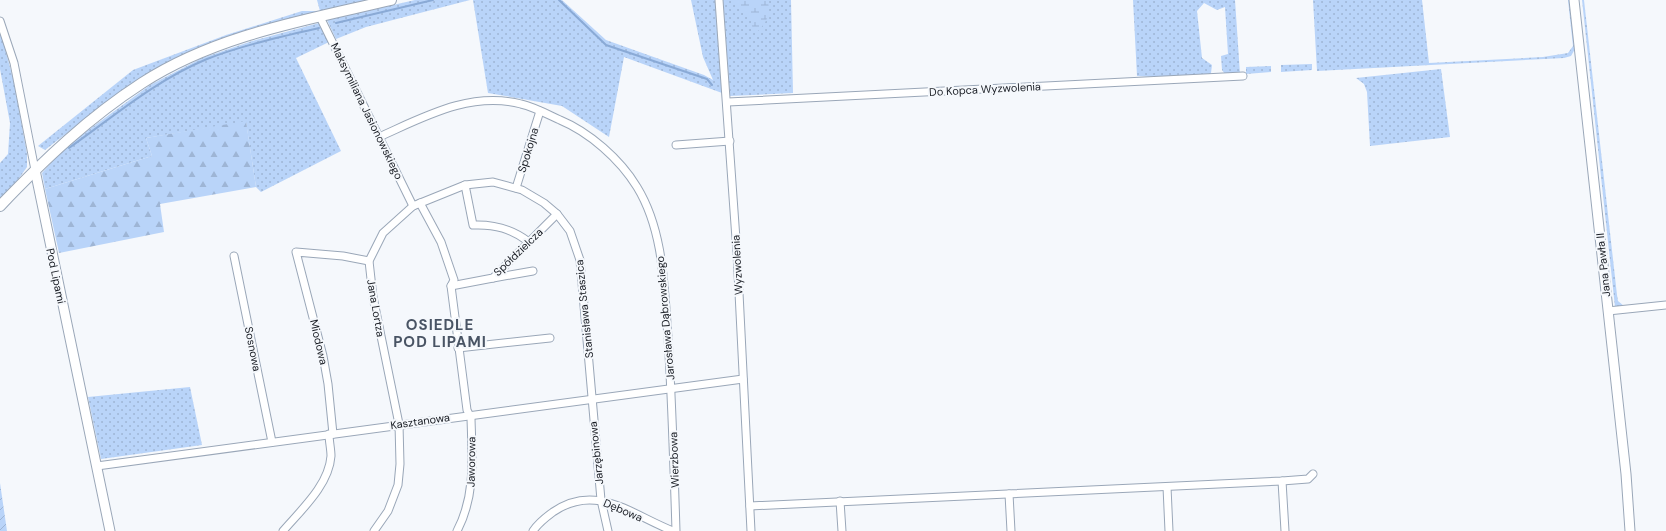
<svg xmlns="http://www.w3.org/2000/svg" width="1666" height="531" viewBox="0 0 1666 531" font-family="'DM Sans',sans-serif">
	<style>
		.grass { fill: url(#grass-dots) }
		.forest { fill: url(#forest-firs) }
		.wetland { fill: url(#wetland-marsh) }
		.garden { fill: url(#garden-furrows) }
		.lines { fill: none; stroke-linecap: round; stroke-linejoin: round }
		.stream { stroke: #8aaad6; stroke-width: 2 }
		.minor-casing { stroke: #9aa7b8; stroke-width: 9 }
		.tertiary-casing { stroke: #9aa7b8; stroke-width: 11 }
		.secondary-casing { stroke: #9aa7b8; stroke-width: 12 }
		.minor { stroke: #fff; stroke-width: 7 }
		.tertiary { stroke: #fff; stroke-width: 9 }
		.secondary { stroke: #fff; stroke-width: 10 }
		.labels { text-anchor: middle; dominant-baseline: central; stroke-width: 4; stroke-linejoin: round; paint-order: stroke }
		.street-label { font-size: 11px; fill: #181c23; stroke: #f5f8fc }
		.district-label { font-size: 15px; font-weight: bold; letter-spacing: 1px; fill: #495464; stroke: #f5f8fc }
	</style>
	<defs>
		<pattern id="grass-dots" width="8" height="8" patternUnits="userSpaceOnUse"><rect width="8" height="8" fill="#b9d4f9"/><path d="M2 2h.1M6 6h.1" fill="none" stroke="#9eb5d5" stroke-width="1.8" stroke-linecap="round"/></pattern>
		<pattern id="forest-firs" width="22" height="20" patternUnits="userSpaceOnUse"><rect width="22" height="20" fill="#b9d4f9"/><path d="M5 1l3.5 6h-7zM16 11l3.5 6h-7z" fill="#9eb5d5"/></pattern>
		<pattern id="wetland-marsh" width="20" height="14" patternUnits="userSpaceOnUse"><rect width="20" height="14" fill="#b9d4f9"/><path d="M1 5h8M5 5V1M11 12h8M15 12V8" fill="none" stroke="#9eb5d5"/></pattern>
		<pattern id="garden-furrows" width="10" height="10" patternUnits="userSpaceOnUse"><rect width="10" height="10" fill="#b9d4f9"/><path d="M-1 1l2-2M0 10L10 0M9 11l2-2" fill="none" stroke="#9eb5d5"/></pattern>
	</defs>
	<rect width="100%" height="100%" fill="#f5f8fc"/>
	<g class="grass">
		<path d="M317,0H367L320,11L306,16L246,32L116,95L45,150L38,146L133,70L226,35L302,11H320Z"/>
		<path d="M415,0H470L366,27L336,39L327,20Z"/>
		<path d="M473,0H562L606,40L704,75L713,80L703,57L691,0H715L722,93L624,57L609,137L562,106L488,93Z"/>
		<path d="M723,0H791L793,93L730,96Z"/>
		<path d="M1133,0H1235L1240,74H1225L1222,70L1221,56L1228,54L1225,7L1217,10L1204,3L1197,11L1202,58L1212,65L1211,73L1209,75L1156,77L1137,76Z"/>
		<path d="M1313,0H1422L1429,63L1543,57L1568,53L1573,46L1568,0H1571L1575,49L1571,56L1564,58L1317,71Z"/>
		<path d="M1582,0H1584L1617,295L1618,301L1624,306L1615,307Z"/>
		<path d="M319,23L329,42L296,58L341,151L261,192L256,187L246,122L146,138L152,156L45,189L42,173L65,147L150,85L202,58L252,41Z"/>
		<path d="M0,30L14,82L27,154V167L15,184L0,200V163L8,154L10,123L0,69Z"/>
		<path d="M1312,64V70L1281,72V65Z"/>
		<path d="M1271,66V72L1246,74V67Z"/>
		<path d="M1441,69L1450,137L1370,146L1367,92L1364,84L1356,78Z"/>
		<path d="M190,387L202,445L101,459L88,397Z"/>
	</g>
	<path class="forest" d="M246,121L256,187L160,204L164,232L59,253L45,189L152,156L146,138Z"/>
	<path class="wetland" d="M737,0H767C772,13 767,21 758,31L753,30L750,17L736,6Z"/>
	<path class="garden" d="M0,483L7,531H0Z"/>
	<g class="lines">
		<g class="stream">
			<path d="M559,0L606,45L707,79L712,85"/>
			<path d="M336,23L433,0"/>
			<path d="M69,148C113,117 156,80 207,59C243,45 281,37 319,28"/>
		</g>
		<defs>
			<g id="minor">
				<path d="M719,0L737,253L751,531"/>
				<path d="M320,17L413,206"/>
				<path d="M0,21L14,63L35,170"/>
				<path d="M728,102L1243,76"/>
				<path d="M379,137C424,117 470,91 521,104C534,107 547,114 560,120C589,132 620,159 637,187C664,231 664,287 668,337C672,402 674,466 676,531"/>
				<path d="M676,145L730,141"/>
				<path d="M465,185L473,225C495,224 512,229 529,242"/>
				<path d="M516,188L540,111"/>
				<path d="M420,203L441,242L454,280L451,286L467,410L471,418C472,457 476,495 457,531"/>
				<path d="M234,256L272,442"/>
				<path d="M493,278L533,271"/>
				<path d="M451,286L493,278L557,214"/>
				<path d="M1608,311L1666,305"/>
				<path d="M458,348L550,338"/>
				<path d="M333,434L328,384L323,356L296,252L343,256L369,261"/>
				<path d="M97,466L743,379"/>
				<path d="M1282,481L1285,531"/>
				<path d="M1167,487L1169,531"/>
				<path d="M1009,494L1011,531"/>
				<path d="M840,501L842,531"/>
				<path d="M750,506L1282,481L1308,479L1313,474"/>
				<path d="M283,531C301,510 329,485 331,456C331,449 329,441 329,434"/>
				<path d="M374,531L388,511L398,485L400,464L399,424L373,297L369,261L383,233L413,206L465,185L493,182L522,190L544,203L557,214L570,231L580,260L601,500L608,531"/>
				<path d="M533,531C539,522 545,518 553,512C596,482 632,515 673,531"/>
			</g>
			<g id="tertiary">
				<path d="M1574,0L1626,474L1630,531"/>
				<path d="M35,170L110,531"/>
			</g>
			<path id="secondary" d="M0,206C44,160 88,118 142,83C216,35 306,20 391,0"/>
		</defs>
		<use href="#minor" class="minor-casing"/>
		<use href="#tertiary" class="tertiary-casing"/>
		<use href="#secondary" class="secondary-casing"/>
		<use href="#minor" class="minor"/>
		<use href="#tertiary" class="tertiary"/>
		<use href="#secondary" class="secondary"/>
	</g>
	<g class="labels">
		<g class="street-label">
			<text transform="translate(985 89) rotate(-3)">Do Kopca Wyzwolenia</text>
			<text transform="translate(367 111) rotate(64)">Maksymiliana Jasionowskiego</text>
			<text transform="translate(528 150) rotate(-73)">Spokojna</text>
			<text transform="translate(518 252) rotate(-44)">Spółdzielcza</text>
			<text transform="translate(737 265) rotate(-93)">Wyzwolenia</text>
			<text transform="translate(1603 265) rotate(-96)">Jana Pawła II</text>
			<text transform="translate(56 276) rotate(78)">Pod Lipami</text>
			<text transform="translate(376 308) rotate(80)">Jana Lortza</text>
			<text transform="translate(584 309) rotate(-96)">Stanisława Staszica</text>
			<text transform="translate(665 318) rotate(-95)">Jarosława Dąbrowskiego</text>
			<text transform="translate(319 342) rotate(77)">Miodowa</text>
			<text transform="translate(253 349) rotate(79)">Sosnowa</text>
			<text transform="translate(420 421) rotate(-8)">Kasztanowa</text>
			<text transform="translate(596 453) rotate(-96)">Jarzębinowa</text>
			<text transform="translate(674 460) rotate(-92)">Wierzbowa</text>
			<text transform="translate(471 462) rotate(-89)">Jaworowa</text>
			<text transform="translate(623 510) rotate(23)">Dębowa</text>
		</g>
		<g class="district-label">
			<text x="440" y="325">OSIEDLE<tspan x="440" dy="17">POD LIPAMI</tspan></text>
		</g>
	</g>
</svg>
